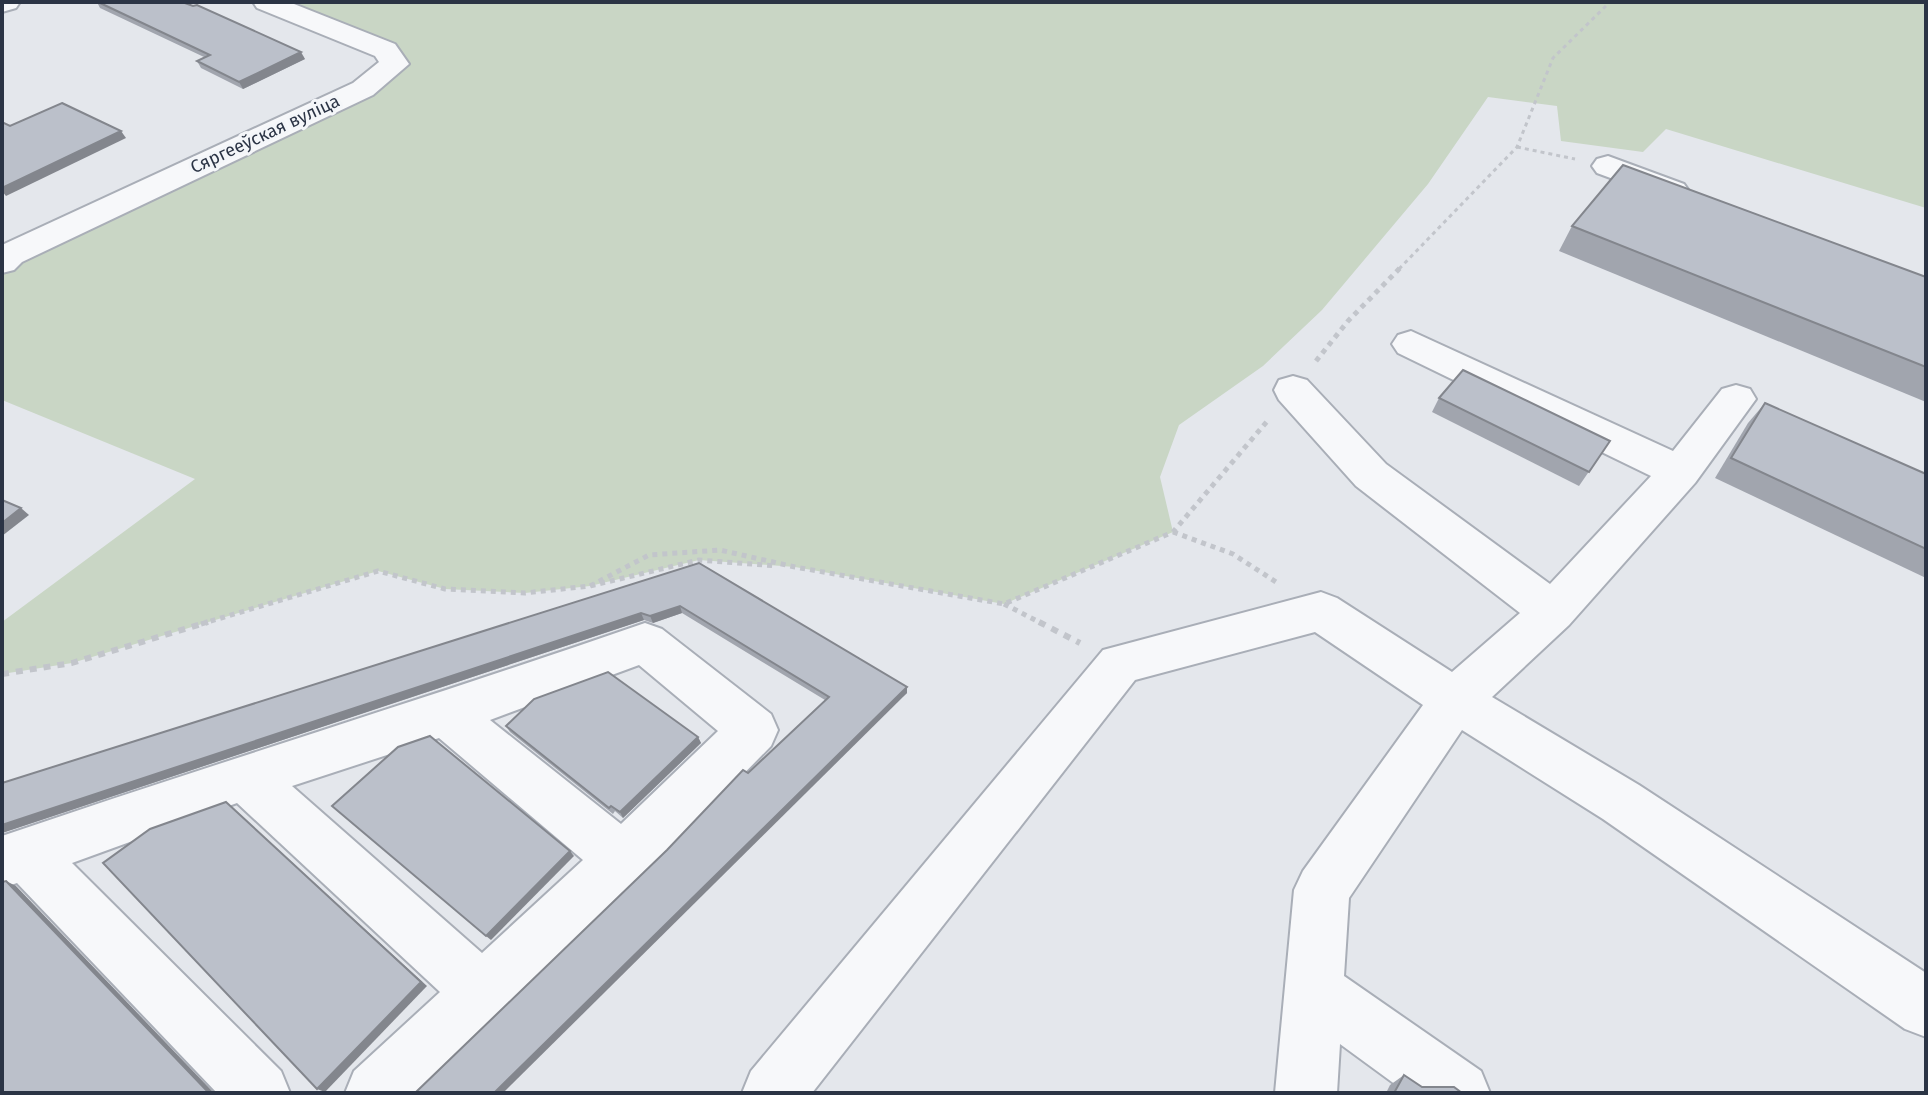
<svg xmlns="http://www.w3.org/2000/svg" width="1928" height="1095" viewBox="0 0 1928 1095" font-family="'Fira Sans',sans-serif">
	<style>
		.green { fill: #c9d6c5 }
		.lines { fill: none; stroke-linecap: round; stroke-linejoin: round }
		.minor-casing { stroke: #a9aeb7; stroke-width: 4 }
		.path-far2 { stroke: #c2c5cb; stroke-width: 3; stroke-dasharray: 4 4; stroke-linecap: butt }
		.path-far1 { stroke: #c2c5cb; stroke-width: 5; stroke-dasharray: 5 5; stroke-linecap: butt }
		.path { stroke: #c2c5cb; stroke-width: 6; stroke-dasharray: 7 7; stroke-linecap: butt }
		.minor { fill: #f7f8fa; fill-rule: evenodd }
		.wall { fill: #a1a5ae }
		.shaded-wall { fill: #83868d }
		.building { fill: #bbc0ca; stroke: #83868d; stroke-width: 2 }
		.labels { text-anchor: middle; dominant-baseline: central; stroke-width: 6; stroke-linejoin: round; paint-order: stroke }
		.far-street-label { font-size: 18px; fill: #2b3445; stroke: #f4f6f9 }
	</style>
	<rect width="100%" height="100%" fill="#e4e7ec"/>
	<path class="green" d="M266,2H1926V208L1666,129L1643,152L1561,141L1557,106L1488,97L1428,184L1322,310L1263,366L1179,425L1160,477L1173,532L1004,604L795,567L699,560L590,586L525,593L445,589L378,571L72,663L2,674V622L195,479L2,400V262L395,64Z"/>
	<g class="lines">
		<defs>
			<g id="minor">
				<path d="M2,2H20L16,8L2,12Z"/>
				<path d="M253,2H289L395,44L409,64L373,95L22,262L14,270L2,273V245L353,83L379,62L375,56L257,8Z"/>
				<path d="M1608,156L1684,184L1689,191L1684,198L1673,201L1597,173L1592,166L1597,159Z"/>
				<path d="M1411,331L1673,451L1722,389L1736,385L1750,389L1756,399L1695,483L1569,625L1492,697L1639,785L1926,973V1037L1905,1029L1603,819L1462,730L1349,898L1344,976L1481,1071L1490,1093H1407L1340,1044L1337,1093H1275L1294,890L1303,871L1423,705L1315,632L1135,680L812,1093H742L751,1071L1103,650L1321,592L1337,598L1452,672L1520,613L1356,486L1279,400L1274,390L1279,380L1293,376L1307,380L1386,464L1550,584L1651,476L1398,353L1392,344L1398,335Z"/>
				<path d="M645,623L662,629L771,714L778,730L771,746L642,877L420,1093H345L354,1071L440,992L237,803L72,863L281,1071L290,1093H217L17,883L2,888V836C216,763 432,697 645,623ZM639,665L718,731L621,824L490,720ZM439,738L583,860L482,953L292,786Z"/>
			</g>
		</defs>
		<use href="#minor" class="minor-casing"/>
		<g class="path-far2">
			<path d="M1517,147L1575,159"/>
			<path d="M1399,269L1517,147L1553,58L1610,2"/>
		</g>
		<g class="path-far1">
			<path d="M1316,361L1348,321L1401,267"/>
			<path d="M1173,532L1233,554L1276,582"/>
			<path d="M590,586L649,555L720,550L795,567L1004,604L1173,532L1269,419"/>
			<path d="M1004,604L1043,624"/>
			<path d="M201,624L378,571L445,589L525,593L590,586L699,560L777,566"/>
		</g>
		<g class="path">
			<path d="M1039,622L1080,643"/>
			<path d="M2,674L72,663L208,622"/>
		</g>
		<use href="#minor" class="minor"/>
	</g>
	<g class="wall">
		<path d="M97,2L305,59L243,89L201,68L197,61L204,57L100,8Z"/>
		<path d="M1572,226L1926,277V402L1559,251Z"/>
		<path d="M1439,398L1610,441L1579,486L1432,412Z"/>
		<path d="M1765,403L1926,474V578L1715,478L1748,423Z"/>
		<path d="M699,563L907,687V693L416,1092L825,700L682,613L653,623L644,620L2,833V783Z"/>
		<path d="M506,726L698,737L701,743L623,818L615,811L613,814L510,732Z"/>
		<path d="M1404,1075L1422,1087L1462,1093H1386L1390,1085Z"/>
	</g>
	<g class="shaded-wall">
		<path d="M301,52L305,59L243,89L239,82Z"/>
		<path d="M121,131L126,138L6,196L2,191V188Z"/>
		<path d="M21,508L29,515L2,536V523Z"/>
		<path d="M680,606L682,613L653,623L650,616Z"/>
		<path d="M641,613L644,620L2,833V825Z"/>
		<path d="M907,687V693L503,1093H494Z"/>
		<path d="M698,737L701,743L623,818L620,812Z"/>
		<path d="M226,802L427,986L325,1092L317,1089Z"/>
		<path d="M570,851L574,856L491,940L486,936Z"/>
		<path d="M6,881L16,886L214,1093H209Z"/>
	</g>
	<g class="building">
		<path d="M98,2H182L193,6L197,5L301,52L239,82L197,61L210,55Z"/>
		<path d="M62,103L121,131L2,188V122L10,126Z"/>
		<path d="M1623,165L1926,277V367L1572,226Z"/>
		<path d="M1463,370L1610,441L1589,472L1439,398Z"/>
		<path d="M1765,403L1926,474V549L1731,458Z"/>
		<path d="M2,500L21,508L2,523Z"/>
		<path d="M699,563L907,687L494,1093H410L416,1092L667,850L743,770L748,773L829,697L680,606L650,616L641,613L2,825V783Z"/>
		<path d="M608,672L698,737L620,812L611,806L609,808L506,726L534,699Z"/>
		<path d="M430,736L570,851L486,936L332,806L398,747Z"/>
		<path d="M226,802L421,982L317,1089L103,863L150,829Z"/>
		<path d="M6,881L209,1093H2V882Z"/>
		<path d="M1404,1075L1422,1087H1454L1462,1093H1394Z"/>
	</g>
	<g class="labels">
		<g class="far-street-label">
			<text transform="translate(265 134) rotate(-25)">Сяргееўская вуліца</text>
		</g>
	</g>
	<rect width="1928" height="1095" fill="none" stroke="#2b3445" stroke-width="8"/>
</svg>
